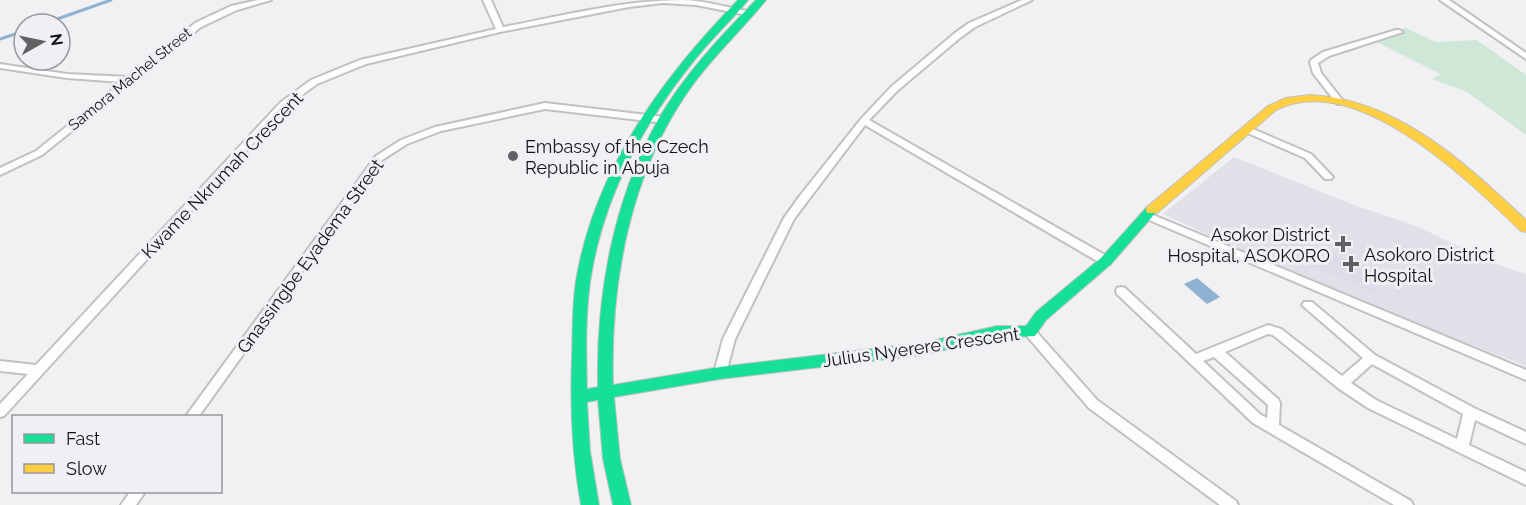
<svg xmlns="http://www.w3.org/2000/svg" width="1526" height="505" viewBox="0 0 1526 505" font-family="Raleway,sans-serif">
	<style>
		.built { fill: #e1e0e8 }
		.green { fill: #cee7d6 }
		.water { fill: #8fb1d2 }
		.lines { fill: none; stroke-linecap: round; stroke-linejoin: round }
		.stream { stroke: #8fb1d2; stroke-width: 3 }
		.building { fill: #dfdce9 }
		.street-casing { stroke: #c1c1c3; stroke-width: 4 }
		.fast-casing { stroke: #c1c1c3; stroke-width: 2 }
		.slow-casing { stroke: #c1c1c3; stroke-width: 2 }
		.street { fill: #fdfdfd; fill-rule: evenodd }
		.fast { fill: #16e098; fill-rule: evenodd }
		.slow { fill: #ffcf43; fill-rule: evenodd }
		.poi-dot { fill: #616063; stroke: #f0eff4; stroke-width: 2 }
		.labels { text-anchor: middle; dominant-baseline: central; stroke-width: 6; stroke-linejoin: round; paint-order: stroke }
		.far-street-label { font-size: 15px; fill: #131315; stroke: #f0eff4 }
		.poi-label { font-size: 18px; fill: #131315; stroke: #f0eff4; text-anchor: start }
		.street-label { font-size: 18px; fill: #131315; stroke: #f0eff4 }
	</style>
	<rect width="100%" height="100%" fill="#f1f0f3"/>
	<path class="built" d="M1234,157L1354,205L1416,226L1501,266L1526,274V366L1418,324L1269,263L1163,214Z"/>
	<path class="green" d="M1406,28L1436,42L1477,40L1526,75V135L1467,92L1432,79L1441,74L1367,37Z"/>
	<path class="water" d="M1197,278L1220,297L1207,304L1184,284Z"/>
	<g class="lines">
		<g class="stream">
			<path d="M43,24L111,0"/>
			<path d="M0,39L24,31"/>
		</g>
	</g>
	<path class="building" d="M1277,230L1385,275L1377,294L1268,247Z"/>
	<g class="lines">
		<defs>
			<g id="street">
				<path d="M258,0H271L237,10L201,27L42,155L0,175V168L36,151L122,82L67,78L0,68V64L67,74L128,77L195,23L231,6Z"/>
				<path d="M483,0H491L503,27C562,16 623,0 684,0C705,1 726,7 747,11L751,13L747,15L696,5L663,3L629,7L500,32L366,64L317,84L287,106L4,416L0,417V404L28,374L0,371V361L36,365L281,102L311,80L360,60L496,29Z"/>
				<path d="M1022,0H1032L975,27L961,37L897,91L869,120L1110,258L1111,261L1110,264H1102L865,125L794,219L735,339L726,373L724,376L720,378L716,376L714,373L723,339L784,218L799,197L861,119L891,87L955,33L969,23Z"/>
				<path d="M1440,0H1449L1526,53V59Z"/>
				<path d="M1396,30H1399L1403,32L1329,56L1318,63L1321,73L1344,102L1343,104H1337L1313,73L1310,62L1311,60L1323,52Z"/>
				<path d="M545,103L665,117L669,120L665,123L545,109L441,131L407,144L382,160L199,416H186L376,156L401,140L435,127Z"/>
				<path d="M1246,126L1311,154L1333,177L1331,179H1325L1305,158L1243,131L1242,129Z"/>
				<path d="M1146,212L1526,370V380L1142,217L1141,215Z"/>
				<path d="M1121,287L1125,288L1196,354L1268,325L1281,329L1342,376L1363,358L1302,305L1304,302H1312L1375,355L1474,408L1526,432V444L1475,420L1469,445L1526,472V485L1368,408L1338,388L1273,335L1268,334L1225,352L1278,399L1280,403L1279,425L1411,501L1413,505H1394L1253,423L1117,294L1116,291L1117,288ZM1214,357L1268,405L1267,418L1261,415L1203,361ZM1372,364L1463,414L1457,439L1376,400L1351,383Z"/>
				<path d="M1030,328L1034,329L1097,400L1236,501L1238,505H1220L1089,408L1026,335L1024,332L1026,329Z"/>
				<path d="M130,492H145L136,505H121Z"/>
			</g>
			<path id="fast" d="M738,0H748C731,21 710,40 693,62C644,123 606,193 592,270C585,308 586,350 587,389L598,387C596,295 613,201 658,120C684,75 720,37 756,0H766C741,31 712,57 689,90C630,174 610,283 613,385L720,367L922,343L997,326H1026L1036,312L1101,258L1147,207H1157L1158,210L1111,264L1046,320L1035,336L997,338L922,355L720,379L614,397L620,459L631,505H613L603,459L598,400L587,402L590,451L599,505H581C572,455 570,406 572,356C573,327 572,298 578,270C599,164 664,76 738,0Z"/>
			<path id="slow" d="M1310,95C1398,99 1466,164 1526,220V232L1521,231C1469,181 1356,69 1276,110L1157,213H1147L1146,210L1147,207L1268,106L1286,98Z"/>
		</defs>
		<use href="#street" class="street-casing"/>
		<use href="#fast" class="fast-casing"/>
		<use href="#slow" class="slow-casing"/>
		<use href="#street" class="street"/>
		<use href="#fast" class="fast"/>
		<use href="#slow" class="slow"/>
	</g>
	<g class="poi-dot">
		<circle cx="513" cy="156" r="6"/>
		<path d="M1340 235h6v6h6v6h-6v6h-6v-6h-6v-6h6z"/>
		<path d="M1348 255h6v6h6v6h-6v6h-6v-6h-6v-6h6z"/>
	</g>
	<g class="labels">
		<g class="far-street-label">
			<text transform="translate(130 79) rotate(-39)">Samora Machel Street</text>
		</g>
		<g class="poi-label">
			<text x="525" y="146">Embassy of the Czech<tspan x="525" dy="21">Republic in Abuja</tspan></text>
			<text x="1330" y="234" text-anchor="end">Asokor District<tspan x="1330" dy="21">Hospital, ASOKORO</tspan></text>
			<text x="1364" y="254">Asokoro District<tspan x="1364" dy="21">Hospital</tspan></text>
		</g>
		<g class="street-label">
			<text transform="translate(222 175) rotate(-46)">Kwame Nkrumah Crescent</text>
			<text transform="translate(310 256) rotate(-54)">Gnassingbe Eyadema Street</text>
			<text transform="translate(921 347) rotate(-8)">Julius Nyerere Crescent</text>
		</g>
	</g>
	<rect x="12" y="415" width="210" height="78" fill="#f0eff4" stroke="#98979b" stroke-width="1.5"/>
	<rect x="24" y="434" width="30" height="9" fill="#16e098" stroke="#98979b" stroke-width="1.5"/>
	<text x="66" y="445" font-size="18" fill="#131315">Fast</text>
	<rect x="24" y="464" width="30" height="9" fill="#ffcf43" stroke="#98979b" stroke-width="1.5"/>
	<text x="66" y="475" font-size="18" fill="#131315">Slow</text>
	<g transform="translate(42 42) rotate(81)"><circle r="28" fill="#f0eff4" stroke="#98979b" stroke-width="1.5"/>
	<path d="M0-4.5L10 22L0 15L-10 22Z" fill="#616063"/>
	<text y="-9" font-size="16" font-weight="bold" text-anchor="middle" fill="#131315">N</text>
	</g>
</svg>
